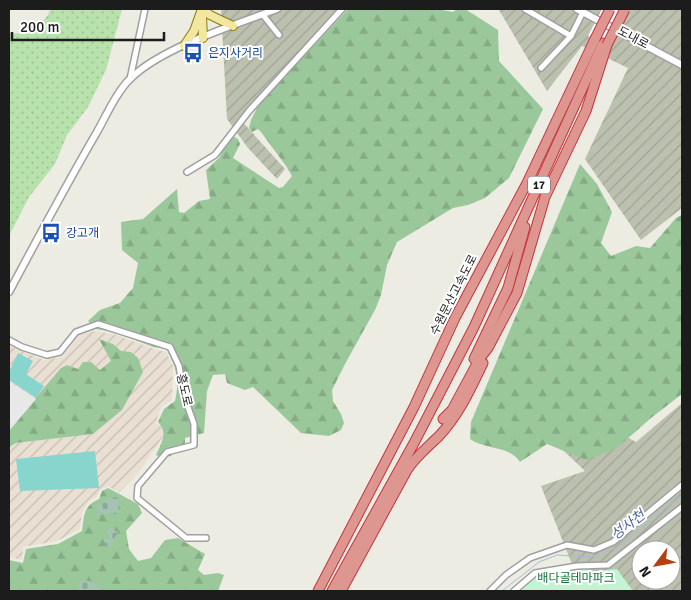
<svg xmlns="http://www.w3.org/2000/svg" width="691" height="600" viewBox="0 0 691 600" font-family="Signika,'Noto Sans KR',sans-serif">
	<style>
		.military { fill: url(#military-furrows) }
		.construction { fill: url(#construction-furrows); fill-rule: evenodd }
		.grass { fill: url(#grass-dots) }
		.forest { fill: url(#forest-firs) }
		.cemetery { fill: url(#cemetery-stones) }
		.park { fill: #c2f3d3 }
		.pitch { fill: #87d5cc }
		.parking { fill: #e8e8e8 }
		.pier { fill: #fff }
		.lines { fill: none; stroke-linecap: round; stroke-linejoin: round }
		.stream { stroke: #a6bed6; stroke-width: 1 }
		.minor-casing { stroke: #a0a0a0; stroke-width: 8 }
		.tertiary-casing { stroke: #a0a0a0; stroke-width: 9 }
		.primary-casing { stroke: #867f0d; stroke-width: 10 }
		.motorway-casing { stroke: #c6333e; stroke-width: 11 }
		.minor { stroke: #fff; stroke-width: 5 }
		.tertiary { stroke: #fff; stroke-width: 6 }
		.primary { stroke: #f3e6a1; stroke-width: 8 }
		.motorway { stroke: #dd9790; stroke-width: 9 }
		.motorway-bridge-casing { stroke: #c6333e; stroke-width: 11; stroke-linecap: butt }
		.motorway-bridge { stroke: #dd9790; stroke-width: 9 }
		.labels { text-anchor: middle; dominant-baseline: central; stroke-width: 4; stroke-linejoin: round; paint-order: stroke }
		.shield { fill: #fff; stroke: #606060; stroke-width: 1 }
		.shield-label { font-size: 11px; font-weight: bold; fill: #1c1c1c }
		.street-label { font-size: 12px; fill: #1c1c1c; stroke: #fff }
		.transit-label { font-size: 12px; fill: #164399; stroke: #fff; text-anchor: start }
		.park-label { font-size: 12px; fill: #156f35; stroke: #fff }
		.water-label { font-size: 14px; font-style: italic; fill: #5264a2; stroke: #fff }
	</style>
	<defs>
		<pattern id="military-furrows" width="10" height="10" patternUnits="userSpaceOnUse" patternTransform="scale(1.25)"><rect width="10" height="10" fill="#e9dfd2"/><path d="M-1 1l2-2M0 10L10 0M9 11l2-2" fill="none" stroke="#c7bfb4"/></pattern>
		<pattern id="construction-furrows" width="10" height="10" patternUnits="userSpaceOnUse" patternTransform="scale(1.25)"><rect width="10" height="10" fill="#bbc0af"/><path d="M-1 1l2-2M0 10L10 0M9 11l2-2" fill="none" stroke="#a0a496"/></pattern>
		<pattern id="grass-dots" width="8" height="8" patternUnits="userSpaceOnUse" patternTransform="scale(1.25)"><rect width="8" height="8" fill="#b8e2ac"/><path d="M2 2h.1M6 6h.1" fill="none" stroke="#9ec193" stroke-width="1.8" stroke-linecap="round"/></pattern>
		<pattern id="forest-firs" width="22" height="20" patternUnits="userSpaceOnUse" patternTransform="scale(1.25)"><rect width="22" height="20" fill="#9bc89a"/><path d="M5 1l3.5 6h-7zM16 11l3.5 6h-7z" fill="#85ab84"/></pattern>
		<pattern id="cemetery-stones" width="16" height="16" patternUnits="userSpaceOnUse" patternTransform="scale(1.25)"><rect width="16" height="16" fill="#a5c3b2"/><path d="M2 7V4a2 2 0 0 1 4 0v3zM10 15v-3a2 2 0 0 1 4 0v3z" fill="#8da798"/></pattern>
	</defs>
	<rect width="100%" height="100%" fill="#ecece2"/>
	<path class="military" d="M95,331L116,335L154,349L166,352L173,366L172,400L161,407L156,423L162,428L163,437L139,472L119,493L108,486L100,490L97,497L89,501L82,513L80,529L57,541L23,547L22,560L9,557V447L16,443L93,434L122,410L143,372L131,352H121L113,344L100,340L111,361L100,370L78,369L67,365L9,429V346L44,360L63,357L79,335Z"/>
	<g class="construction">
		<path d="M221,9H340L239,118L285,169L277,179L248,148L227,119Z"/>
		<path d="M494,9H682V208L641,240L585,159L628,68L582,46L547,91L499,10Z"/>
		<path d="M682,403V591H516L539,583L577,577L541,486L585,471L548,436L570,405L636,442ZM641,550H671V580H641Z"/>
	</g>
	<path class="grass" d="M50,9H122L106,70L88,107L67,135L55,164L29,197L9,236V34L33,32L48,15Z"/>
	<g class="forest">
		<path d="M348,9H437L453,12L457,9H465L498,30L499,61L543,109L509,178L485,198L468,205L453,208L397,242L387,265L381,295L375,310L345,364L332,390L333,401L341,414L344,423L341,430L329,436L301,433L253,387L245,390L227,383L225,374L213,375L207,391L204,433L185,438V443L183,448L175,449L171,456L162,457L156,455C162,442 168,433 158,422L164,409L175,401C180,378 177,370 167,349L153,347L117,333L96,329L88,321L100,310L120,303L133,288L138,263L122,250L121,222L143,219L177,189L179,212L184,213L199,201L210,199L206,170L219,158L229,139L233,136L238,139L240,144L233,158L279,188L283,187L292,176L286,166L261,132L258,129L252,132L249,128L251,120L259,104Z"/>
		<path d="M580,164L597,184L612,212L601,243L611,256L636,246L650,248L676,218L682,215V394L651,418L617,448L586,460L547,444L520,462C509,445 485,450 470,439L471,422Z"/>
		<path d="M99,339L113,344L121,351L131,352L138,358L143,372L122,410L93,434L16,443L9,447V429L61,368L67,365L78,369L83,362H91L100,370L111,361Z"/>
		<path d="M108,488L138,504L142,513L126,531L129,549L138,561L151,558L165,540L178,538L205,554L198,570L204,575L218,573L224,575L218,591H9V560L23,563L26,549L58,544L82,531C84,516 83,506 99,499L102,491Z"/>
	</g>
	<g class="cemetery">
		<path d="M115,497L119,498L118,514L110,513L104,515L97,511C98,503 108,499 115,497Z"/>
		<path d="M108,528L118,532L114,538V544L110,547L106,546L104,542L105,539H110L106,529Z"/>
		<path d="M83,580L94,582L103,591H80L78,585Z"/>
	</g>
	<path class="park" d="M577,566L595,571L617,569L633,591H518L537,576Z"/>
	<g class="pitch">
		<path d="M18,353L33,361L26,374L44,386L36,398L9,380V372Z"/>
		<path d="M95,451L99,488L20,491L16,459Z"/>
	</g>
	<path class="parking" d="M9,381L36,399L9,431Z"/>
	<path class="pier" d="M602,9H628L610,46L588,36Z"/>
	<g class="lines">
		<path class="stream" d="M502,591L539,562L557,555L591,557L618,547L682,495"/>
		<defs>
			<g id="minor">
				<path d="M525,9L571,36"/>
				<path d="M263,15L279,35"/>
				<path d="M541,68L571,36L583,12"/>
				<path d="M130,79L145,9"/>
				<path d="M187,172L215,155L249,111L342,9"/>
				<path d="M9,340L22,347L47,355L60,352L76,332L98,324L170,347L179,366L184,396L194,424V445L167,452L138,486L137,498L186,538H206"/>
				<path d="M490,591L506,575L530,558L567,545L594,550L613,542L682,485"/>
				<path d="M514,591L535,573L577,566L608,565L682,507"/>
			</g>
			<g id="tertiary">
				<path d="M577,9L682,65"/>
				<path d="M9,292C38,238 66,185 97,132C106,116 117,91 131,78C163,47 235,25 277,9"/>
			</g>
			<g id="primary">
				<path d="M202,16L203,38"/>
				<path d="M184,46L194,31L202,9L210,15L233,26"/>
			</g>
			<g id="motorway">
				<path d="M474,359L508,288L525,227"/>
				<path d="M443,419L452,410L480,358L488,348L517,293L545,197L586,111L607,45"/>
				<path d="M318,591L414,407L455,318L527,183L595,39"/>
				<path d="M332,591L414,443L474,327L603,43"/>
				<path d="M341,591L407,470C416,456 428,447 439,436C459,415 471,388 483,363"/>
			</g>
		</defs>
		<use href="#minor" class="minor-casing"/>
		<use href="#tertiary" class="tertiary-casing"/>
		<use href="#primary" class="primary-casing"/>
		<use href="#motorway" class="motorway-casing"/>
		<use href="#minor" class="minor"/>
		<use href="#tertiary" class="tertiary"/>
		<use href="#primary" class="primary"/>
		<use href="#motorway" class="motorway"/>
		<defs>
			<g id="motorway-bridge">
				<path d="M595,39L610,9"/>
				<path d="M607,45L625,9"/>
			</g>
		</defs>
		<use href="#motorway-bridge" class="motorway-bridge-casing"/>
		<use href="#motorway-bridge" class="motorway-bridge"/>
	</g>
	<defs>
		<symbol id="bus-bare" viewBox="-9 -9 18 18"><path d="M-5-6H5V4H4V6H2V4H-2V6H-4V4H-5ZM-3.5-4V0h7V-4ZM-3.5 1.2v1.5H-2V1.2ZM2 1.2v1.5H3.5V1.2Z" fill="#1a4fb4" stroke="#fff" stroke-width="2.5" paint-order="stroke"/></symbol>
	</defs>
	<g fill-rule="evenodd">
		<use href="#bus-bare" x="179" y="39" width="28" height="28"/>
		<use href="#bus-bare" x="37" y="219" width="28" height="28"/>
	</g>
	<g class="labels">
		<rect class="shield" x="528" y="176.5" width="22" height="17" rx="4"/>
		<g class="shield-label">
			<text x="539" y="185">17</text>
		</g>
		<g class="street-label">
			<text transform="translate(633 38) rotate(28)">도내로</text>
			<text transform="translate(454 295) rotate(-63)">수원문산고속도로</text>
			<text transform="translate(184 390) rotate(77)">흥도로</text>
		</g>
		<g class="transit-label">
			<text x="208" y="53">은지사거리</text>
			<text x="66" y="233">강고개</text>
		</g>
		<g class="park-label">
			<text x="576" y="578">배다골테마파크</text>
		</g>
		<g class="water-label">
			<text transform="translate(628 525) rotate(-37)">성사천</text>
		</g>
	</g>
	<rect width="691" height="600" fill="none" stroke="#1c1c1c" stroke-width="20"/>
	<g transform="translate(656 565) rotate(238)"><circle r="24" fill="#ffffff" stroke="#a4a4a4"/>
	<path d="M0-4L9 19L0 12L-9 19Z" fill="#b53f12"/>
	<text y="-8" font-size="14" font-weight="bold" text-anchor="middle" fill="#1c1c1c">N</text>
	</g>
	<path d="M12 32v8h152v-8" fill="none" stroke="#1c1c1c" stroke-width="2.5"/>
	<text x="20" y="32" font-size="15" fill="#1c1c1c" stroke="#ffffff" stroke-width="4" paint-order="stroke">200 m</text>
</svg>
